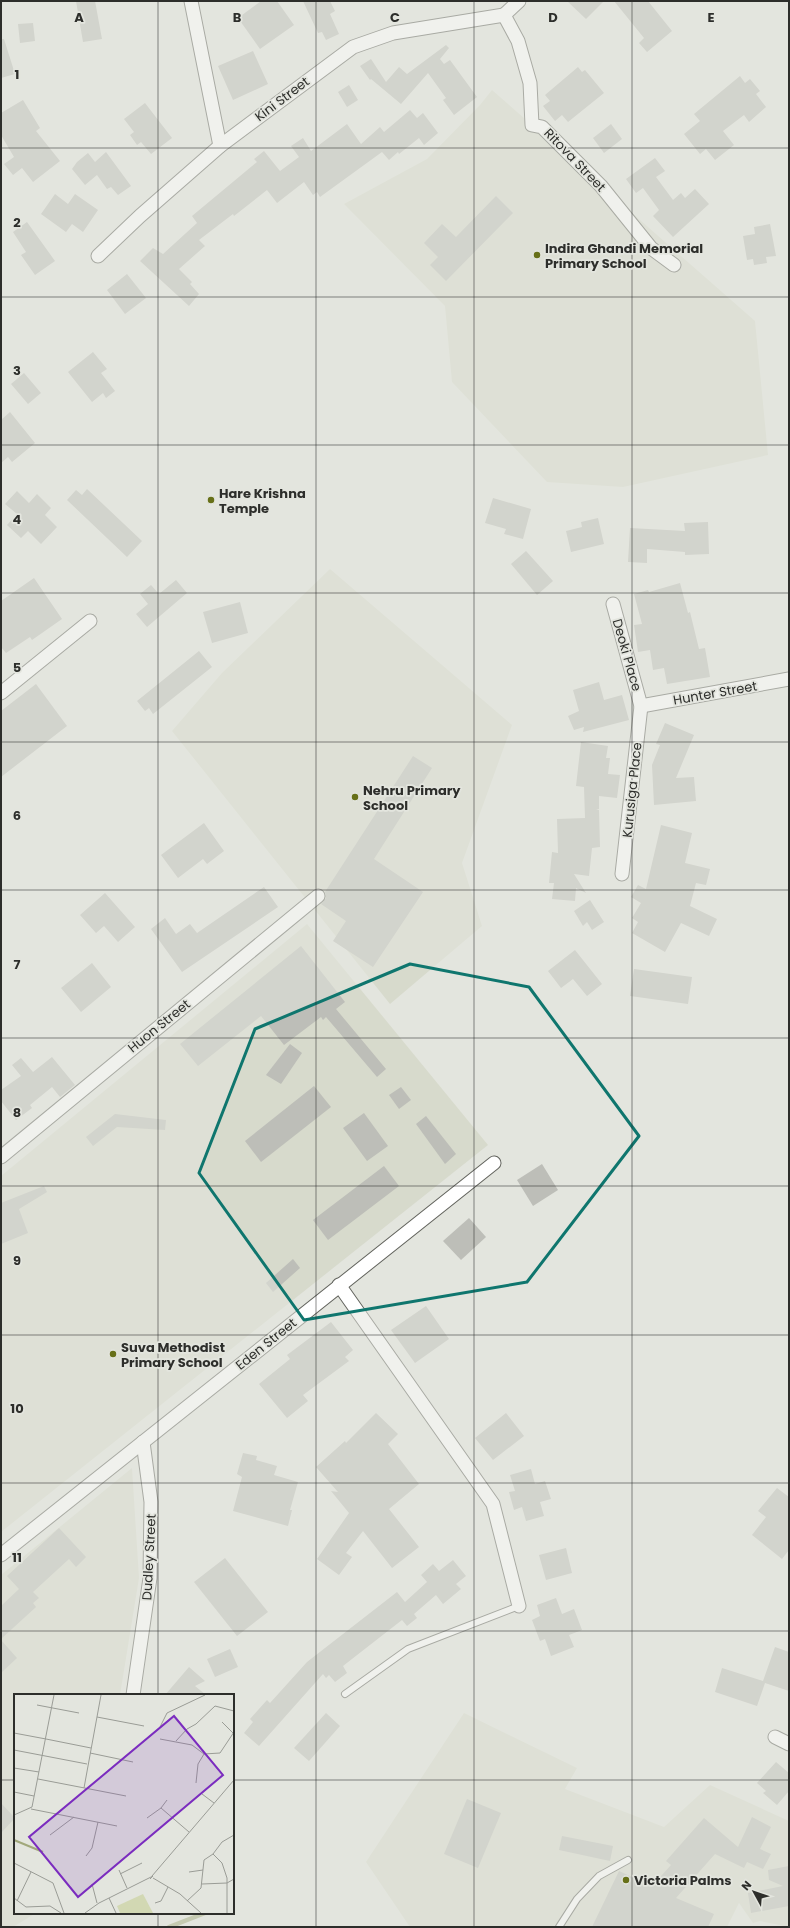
<svg xmlns="http://www.w3.org/2000/svg" width="790" height="1928" viewBox="0 0 790 1928" font-family="Poppins,sans-serif">
	<style>
		.built { fill: #d7dacc }
		.lines { fill: none; stroke-linecap: round; stroke-linejoin: round }
		.stream { stroke: #a1a87b; stroke-width: 4.5 }
		.building { fill: #bdbeb8 }
		.service-casing { stroke: #62635d; stroke-width: 8 }
		.minor-casing { stroke: #62635d; stroke-width: 15 }
		.service { stroke: #fff; stroke-width: 6 }
		.minor { stroke: #fff; stroke-width: 13 }
		.marked { fill: none; stroke: #0f766e; stroke-width: 3; stroke-linejoin: round }
		.grid { fill: none; stroke: #2d2e2b; stroke-width: 1; stroke-opacity: 0.55 }
		.poi-dot { fill: #677018; stroke: #e3e5de; stroke-width: 1.5 }
		.labels { text-anchor: middle; dominant-baseline: central; stroke-width: 3.5; stroke-linejoin: round; paint-order: stroke }
		.street-label { font-size: 13px; fill: #2d2e2b; stroke: #e3e5de }
		.poi-label { font-size: 13px; font-weight: bold; fill: #2d2e2b; stroke: #e3e5de; text-anchor: start }
		.inset-river { fill: none; stroke: #a1a87b; stroke-width: 2 }
		.inset-road { fill: none; stroke: #9a9c96; stroke-width: 1 }
		.view { fill: #7b2cbf; fill-opacity: 0.15; stroke: #7b2cbf; stroke-width: 2 }
		.inset-edge { fill: none; stroke: #2d2e2b; stroke-width: 2 }
		.grid-label { font-size: 13px; text-anchor: middle; font-weight: bold; fill: #2d2e2b; stroke: #e3e5de; stroke-width: 3.5; stroke-linejoin: round; paint-order: stroke }
	</style>
	<rect width="100%" height="100%" fill="#e3e5de"/>
	<g class="built">
		<path d="M492,90L755,321L768,455L623,487L547,482L452,382L445,306L344,204L427,159L480,105Z"/>
		<path d="M330,569L512,725L462,863L482,926L390,1004L172,731L222,673Z"/>
		<path d="M307,924L488,1145L1,1532V1176Z"/>
		<path d="M132,1468L139,1578L120,1695H15V1913H36L13,1927H1V1575Z"/>
		<path d="M464,1713L577,1768L565,1789L664,1827L710,1785L789,1821V1927L760,1921L753,1923L739,1903L727,1927H410L366,1862Z"/>
	</g>
	<g class="lines">
		<path class="stream" d="M169,1927L205,1913"/>
	</g>
	<g class="building">
		<path d="M76,1H95L102,39L83,42Z"/>
		<path d="M261,1H277L294,25L260,49L238,18Z"/>
		<path d="M303,1H330L335,11L330,14L339,34L326,40L322,32L318,33Z"/>
		<path d="M567,1H604L586,19Z"/>
		<path d="M614,1H648L672,31L647,52L639,43L644,38Z"/>
		<path d="M33,23L35,41L20,43L18,24Z"/>
		<path d="M1,39H4L15,74L1,78Z"/>
		<path d="M446,45L449,48L440,59L444,64L450,60L477,97L454,115L443,100L446,98L428,73L401,104L371,79L370,80L360,66L371,59L386,82L399,67L407,74Z"/>
		<path d="M253,51L268,84L233,100L218,66Z"/>
		<path d="M578,67L582,72L585,70L604,93L568,122L562,115L555,121L543,106L550,101L545,95Z"/>
		<path d="M740,76L745,83L750,79L760,91L756,94L766,107L749,122L744,115L723,131L734,145L715,160L706,149L700,154L684,134L700,121L694,114Z"/>
		<path d="M349,85L358,100L347,107L338,92Z"/>
		<path d="M23,100L40,128L36,131L60,161L33,182L22,168L13,175L4,164L14,157L1,135V113Z"/>
		<path d="M145,103L172,138L151,154L141,142L137,145L130,135L134,132L124,119Z"/>
		<path d="M410,110L417,118L423,113L438,133L424,145L419,138L399,154L398,152L389,160L382,152L320,197L317,192L313,195L304,182L277,203L267,190L234,216L233,214L199,240L205,246L179,269L192,282L190,284L199,294L189,306L140,261L153,248L163,254L197,223L192,216L257,162L254,159L264,151L280,171L299,157L291,146L303,138L311,151L347,124L361,144L380,127L384,132Z"/>
		<path d="M611,124L622,139L604,153L593,138Z"/>
		<path d="M106,152L131,186L118,195L111,187L107,189L97,175L85,185L72,169L77,162L88,153L95,162Z"/>
		<path d="M655,158L665,171L656,177L673,200L681,193L685,198L695,189L709,204L673,237L653,216L659,210L643,188L636,193L626,179Z"/>
		<path d="M55,194L68,204L75,194L98,210L83,232L72,224L66,232L41,214Z"/>
		<path d="M496,196L513,213L446,281L430,265L438,257L424,243L442,224L456,237Z"/>
		<path d="M27,222L55,261L35,275L21,255L26,252L13,232Z"/>
		<path d="M770,224L776,256L766,257L767,263L754,265L753,259L747,260L743,236L755,234L754,227Z"/>
		<path d="M127,274L146,298L125,314L107,290Z"/>
		<path d="M93,352L107,369L101,373L115,391L106,398L103,393L92,402L68,372Z"/>
		<path d="M24,373L41,393L28,404L11,384Z"/>
		<path d="M10,412L35,443L12,462L8,457L1,463V420Z"/>
		<path d="M87,489L142,541L127,557L67,500L76,490L82,495Z"/>
		<path d="M17,491L29,503L37,494L51,508L45,515L57,527L41,544L28,531L21,538L7,525L17,514L5,504Z"/>
		<path d="M493,498L531,509L523,539L504,534L506,529L485,523Z"/>
		<path d="M598,518L604,544L571,552L566,531L582,527L581,522Z"/>
		<path d="M708,522L709,554L685,555V552L647,549V563L628,562L630,528L685,531L684,523Z"/>
		<path d="M526,551L553,581L537,595L511,564Z"/>
		<path d="M34,578L62,619L32,640L30,637L6,653L1,647V601Z"/>
		<path d="M176,580L187,593L147,627L136,614L148,604L140,594L151,585L159,594Z"/>
		<path d="M680,583L688,613L690,612L699,649L705,648L710,677L667,684L664,668L653,670L650,650L638,652L634,625L642,624L634,594L648,590L649,592Z"/>
		<path d="M240,602L248,633L212,643L203,612Z"/>
		<path d="M199,651L212,667L153,714L149,708L145,711L137,701Z"/>
		<path d="M599,682L604,700L622,695L629,720L583,732L584,727L574,730L568,716L579,711L573,690Z"/>
		<path d="M36,684L67,726L1,777V711Z"/>
		<path d="M665,723L694,735L676,778L694,777L696,801L654,805L652,765L660,745L656,744Z"/>
		<path d="M581,742L608,746L606,758H610L608,774L620,775L617,798L599,796V809H596L599,810L600,847L592,848L589,876L574,874L586,893L576,888L575,901L552,899L554,883H549L552,852L558,853L557,819L585,818L584,787L576,786Z"/>
		<path d="M413,756L432,768L374,859L423,892L373,967L333,941L346,921L321,904L326,898L325,892Z"/>
		<path d="M204,823L224,851L207,864L203,859L178,878L161,855Z"/>
		<path d="M661,825L692,833L685,863L710,869L706,885L696,883L690,906L717,919L709,936L681,923L665,952L632,933L638,922L632,918L641,903L631,897L638,885L646,889Z"/>
		<path d="M264,887L278,907L182,972L151,929L165,918L176,934L190,924L197,933Z"/>
		<path d="M105,893L135,927L118,942L104,926L96,933L80,915Z"/>
		<path d="M590,900L604,922L592,930L587,922L583,926L574,911Z"/>
		<path d="M301,946L345,1002L336,1009L386,1069L377,1077L326,1017L323,1020L321,1017L284,1045L261,1016L198,1066L180,1044Z"/>
		<path d="M575,950L602,984L587,996L573,979L561,988L548,971Z"/>
		<path d="M92,963L111,987L81,1012L61,988Z"/>
		<path d="M634,969L692,977L688,1004L630,996Z"/>
		<path d="M290,1044L302,1053L281,1084L266,1075Z"/>
		<path d="M52,1057L75,1085L60,1097L52,1087L30,1105L32,1108L16,1120L1,1101V1090L21,1076L12,1065L21,1058L33,1072Z"/>
		<path d="M314,1086L331,1107L261,1162L245,1141Z"/>
		<path d="M401,1087L411,1100L399,1109L389,1095Z"/>
		<path d="M364,1113L388,1146L367,1161L343,1128Z"/>
		<path d="M115,1114L166,1120L165,1130L117,1127L93,1146L86,1137Z"/>
		<path d="M426,1116L456,1154L445,1164L416,1124Z"/>
		<path d="M542,1164L558,1190L533,1206L517,1180Z"/>
		<path d="M384,1166L399,1186L328,1240L313,1220Z"/>
		<path d="M44,1186L47,1192L19,1209L28,1233L1,1244V1203Z"/>
		<path d="M469,1218L486,1237L461,1260L443,1241Z"/>
		<path d="M293,1259L300,1268L273,1292L266,1283Z"/>
		<path d="M426,1306L449,1339L415,1363L391,1330Z"/>
		<path d="M331,1322L353,1350L345,1357L349,1361L303,1395L308,1401L287,1418L259,1384L290,1359L287,1355Z"/>
		<path d="M376,1413L398,1434L388,1444L419,1484L389,1509L419,1547L392,1568L363,1531L346,1553L352,1557L339,1575L317,1559L349,1513L331,1491L338,1492L316,1467L345,1441L346,1443Z"/>
		<path d="M506,1413L524,1436L493,1460L475,1438Z"/>
		<path d="M243,1453L257,1456L256,1460L277,1466L274,1475L298,1482L290,1510H292L288,1526L233,1511L242,1477L237,1474Z"/>
		<path d="M531,1469L535,1484L545,1481L551,1499L540,1502L544,1516L526,1521L522,1507L514,1510L509,1492L515,1491L510,1475Z"/>
		<path d="M777,1488L789,1497V1550L782,1559L752,1535L766,1517L758,1511Z"/>
		<path d="M59,1528L86,1557L76,1567L69,1559L33,1592L39,1598L33,1603L36,1607L1,1639V1606L19,1589L7,1576Z"/>
		<path d="M566,1548L572,1573L546,1580L539,1555Z"/>
		<path d="M225,1558L268,1612L237,1636L194,1582Z"/>
		<path d="M453,1560L466,1576L456,1584L461,1589L443,1604L436,1595L414,1614L417,1618L407,1626L402,1620L343,1666L347,1673L335,1682L329,1675L326,1678L323,1674L259,1746L244,1733L253,1722L250,1719L267,1700L270,1703L307,1662L397,1592L405,1602L427,1582L421,1575L433,1564L439,1571Z"/>
		<path d="M556,1598L562,1614L574,1609L582,1630L569,1635L574,1647L551,1656L545,1639L540,1641L532,1620L540,1616L537,1605Z"/>
		<path d="M1,1640L17,1658L1,1673Z"/>
		<path d="M775,1647L789,1652V1691L765,1683L757,1706L715,1692L722,1668L763,1681Z"/>
		<path d="M230,1649L238,1667L215,1677L207,1659Z"/>
		<path d="M189,1667L205,1681L195,1686L206,1695H165Z"/>
		<path d="M326,1713L340,1726L309,1761L294,1748Z"/>
		<path d="M776,1762L789,1773V1791L777,1805L763,1793L766,1791L757,1783Z"/>
		<path d="M467,1799L501,1813L478,1868L444,1854Z"/>
		<path d="M1,1803L15,1818L1,1833Z"/>
		<path d="M752,1817L771,1827L760,1849L771,1854L763,1869L747,1862L744,1868L715,1854L676,1898L714,1914L708,1927H592L619,1871L652,1886L671,1865L666,1861L704,1818L738,1847Z"/>
		<path d="M562,1836L613,1846L610,1861L559,1850Z"/>
		<path d="M789,1866V1906L751,1913L748,1893L783,1886L769,1880L768,1870Z"/>
	</g>
	<g class="lines">
		<defs>
			<g id="service">
				<path d="M345,1694L408,1649L519,1606"/>
				<path d="M559,1927L577,1899L599,1876L628,1860"/>
			</g>
			<g id="minor">
				<path d="M191,1L220,146"/>
				<path d="M519,1L504,15L518,41L530,83L532,125L542,127L601,186L651,248L674,265"/>
				<path d="M98,256L140,216L220,146L353,47L393,33L504,15"/>
				<path d="M613,604L641,706L622,874"/>
				<path d="M1,693L90,621"/>
				<path d="M641,706L789,679"/>
				<path d="M1,1157L318,896"/>
				<path d="M339,1285L493,1504L519,1606"/>
				<path d="M1,1555L494,1163"/>
				<path d="M133,1695L150,1578L151,1502L143,1442"/>
				<path d="M775,1737L789,1744"/>
			</g>
		</defs>
		<use href="#service" class="service-casing"/>
		<use href="#minor" class="minor-casing"/>
		<use href="#service" class="service"/>
		<use href="#minor" class="minor"/>
	</g>
	<path d="M0 0H790V1928H0ZM410,964L529,987L639,1136L527,1282L304,1320L199,1173L255,1029Z" fill="#e3e5de" fill-opacity=".55" fill-rule="evenodd"/>
	<path class="marked" d="M410,964L529,987L639,1136L527,1282L304,1320L199,1173L255,1029Z"/>
	<path class="grid" d="M158,1V1695M316,1V1927M474,1V1927M632,1V1927M1,148H789M1,297H789M1,445H789M1,593H789M1,742H789M1,890H789M1,1038H789M1,1186H789M1,1335H789M1,1483H789M1,1631H789M1,1780H15M233,1780H789M158,1913V1927"/>
	<g class="poi-dot">
		<circle cx="537" cy="255" r="4"/>
		<circle cx="211" cy="500" r="4"/>
		<circle cx="355" cy="797" r="4"/>
		<circle cx="113" cy="1354" r="4"/>
		<circle cx="626" cy="1880" r="4"/>
	</g>
	<g class="labels">
		<g class="street-label">
			<text transform="translate(282 99) rotate(-37)">Kini Street</text>
			<text transform="translate(575 160) rotate(46)">Ritova Street</text>
			<text transform="translate(627 655) rotate(74)">Deoki Place</text>
			<text transform="translate(715 693) rotate(-10)">Hunter Street</text>
			<text transform="translate(632 790) rotate(-84)">Kurusiga Place</text>
			<text transform="translate(159 1026) rotate(-39)">Huon Street</text>
			<text transform="translate(266 1344) rotate(-39)">Eden Street</text>
			<text transform="translate(149 1557) rotate(-87)">Dudley Street</text>
		</g>
		<g class="poi-label">
			<text x="545" y="248">Indira Ghandi Memorial<tspan x="545" dy="15">Primary School</tspan></text>
			<text x="219" y="493">Hare Krishna<tspan x="219" dy="15">Temple</tspan></text>
			<text x="363" y="790">Nehru Primary<tspan x="363" dy="15">School</tspan></text>
			<text x="121" y="1347">Suva Methodist<tspan x="121" dy="15">Primary School</tspan></text>
			<text x="634" y="1880">Victoria Palms</text>
		</g>
	</g>
	<g transform="translate(14 1694)">
		<rect width="220" height="220" fill="#e3e5de"/>
		<path d="M129,200L139,219H106L103,212Z" fill="#d2d8b3"/>
		<path class="inset-river" d="M0,146L29,158"/>
		<path class="inset-road" d="M23,11L65,19M83,23L130,32M208,28L219,39M146,33L153,19L191,1M0,39L32,45M32,45L77,54M146,45L178,51L190,60M162,47L173,35L182,30L201,12L220,17M0,56L73,70M76,59L119,68M0,74L25,78M24,85L112,102M182,89L184,70L190,60L206,59L220,38M70,94L87,1M0,98L20,102M188,100L200,109M147,114L175,138M17,115L103,132M0,121L18,113L40,1M133,124L147,114L153,106M36,141L60,123M199,160L208,148L220,141M72,162L78,154L84,128M0,169L39,189L50,219M105,176L113,194M175,178L189,176M106,180L128,169M138,182L220,86M139,184L166,200L187,219M78,190L83,209M188,190L213,189L220,185M0,204L12,213L36,212L47,219M95,204L102,219M3,207L17,178M173,207L187,194L190,166L199,160L208,169L213,184V219M141,209L147,207L154,193M71,219L85,209L139,182L136,185"/>
		<path class="view" d="M160,22L209,81L64,203L15,143Z"/>
		<rect width="220" height="220" class="inset-edge"/>
	</g>
	<g class="grid-label">
		<text x="79" y="22">A</text>
		<text x="237" y="22">B</text>
		<text x="395" y="22">C</text>
		<text x="553" y="22">D</text>
		<text x="711" y="22">E</text>
		<text x="17" y="79">1</text>
		<text x="17" y="227">2</text>
		<text x="17" y="375">3</text>
		<text x="17" y="524">4</text>
		<text x="17" y="672">5</text>
		<text x="17" y="820">6</text>
		<text x="17" y="969">7</text>
		<text x="17" y="1117">8</text>
		<text x="17" y="1265">9</text>
		<text x="17" y="1413">10</text>
		<text x="17" y="1562">11</text>
	</g>
	<rect width="790" height="1928" fill="none" stroke="#2d2e2b" stroke-width="4"/>
	<g transform="translate(754 1892) rotate(310)" stroke="#e3e5de" stroke-width="3" paint-order="stroke">
	<path d="M0-3L7 15L0 10L-7 15Z" fill="#2d2e2b"/>
	<text y="-6" font-size="11" font-weight="bold" text-anchor="middle" fill="#2d2e2b">N</text>
	</g>
</svg>
